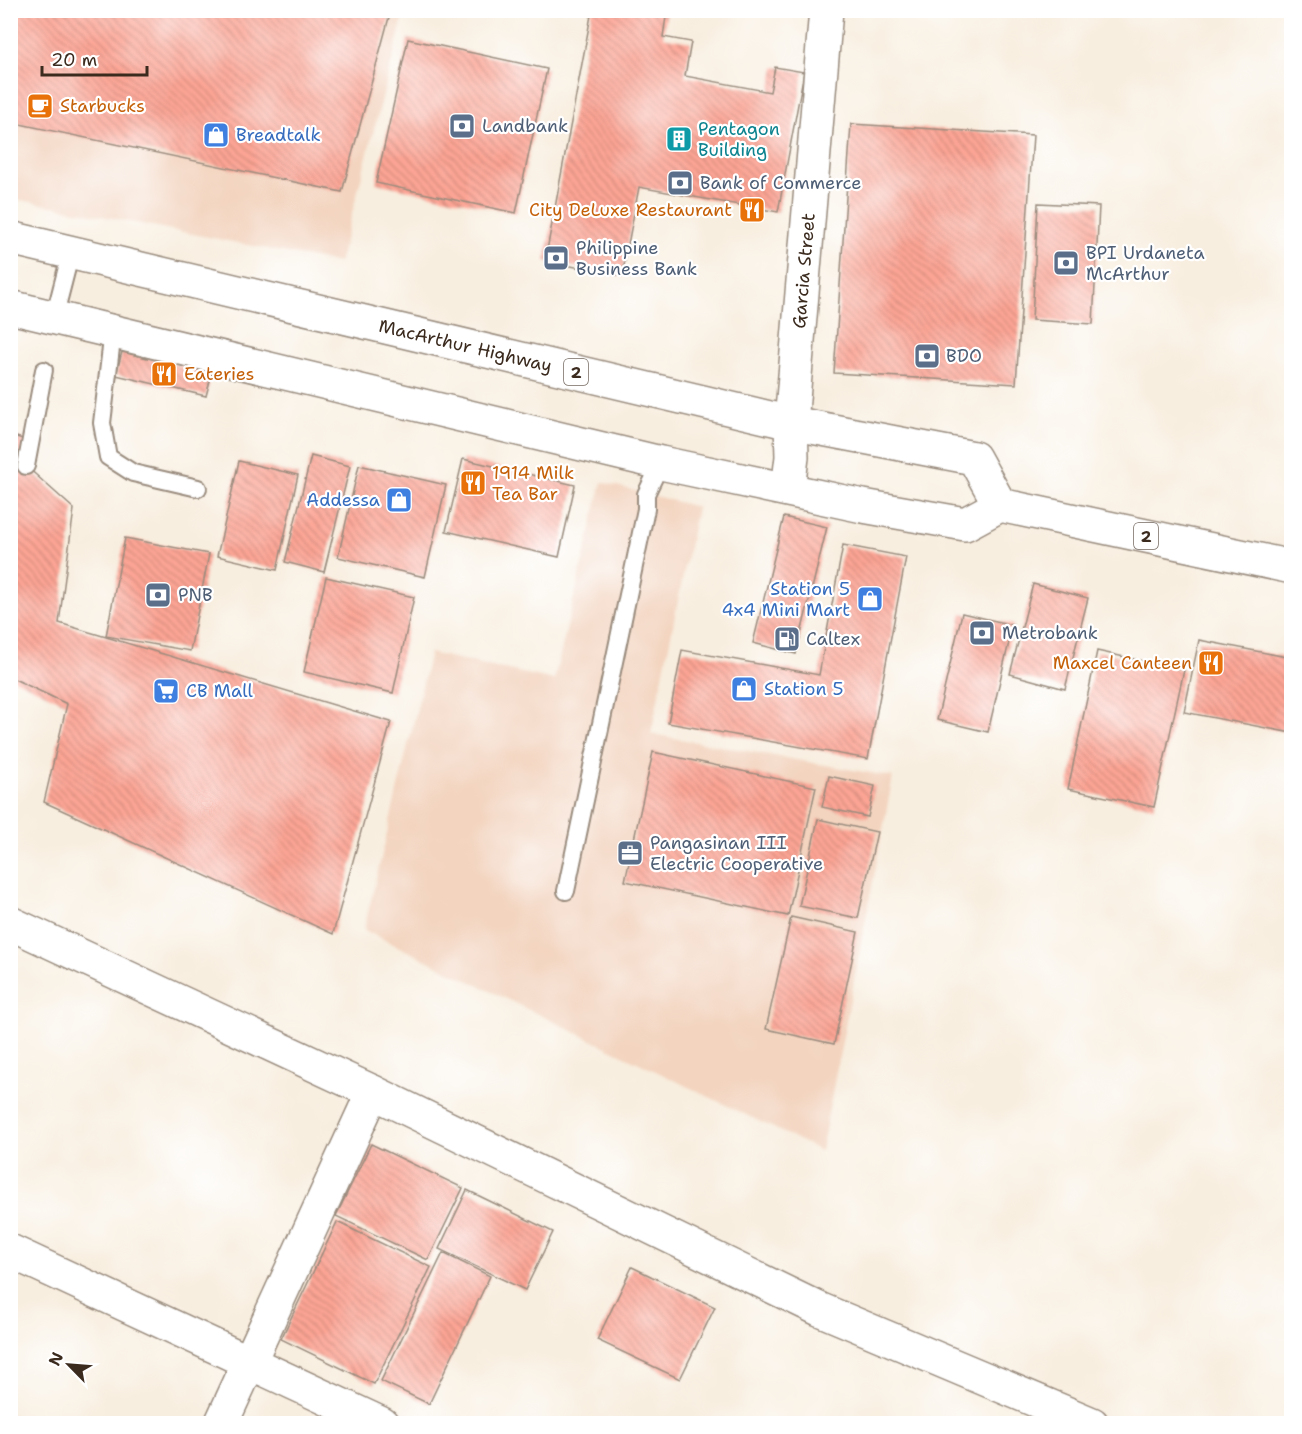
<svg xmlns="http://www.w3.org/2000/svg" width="1302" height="1434" viewBox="0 0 1302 1434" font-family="'Shantell Sans',sans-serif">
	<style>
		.built { fill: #f3d4bf }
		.building { fill: url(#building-back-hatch) }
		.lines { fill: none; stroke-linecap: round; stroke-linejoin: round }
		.lane-casing { stroke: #9a8c7e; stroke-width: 20 }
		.street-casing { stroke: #9a8c7e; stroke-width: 36 }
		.primary-casing { stroke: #9a8c7e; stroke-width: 36 }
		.lane { stroke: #fff; stroke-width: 16 }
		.street { stroke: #fff; stroke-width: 33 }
		.primary { stroke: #fff; stroke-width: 33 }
		.labels { text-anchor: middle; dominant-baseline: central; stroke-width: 4.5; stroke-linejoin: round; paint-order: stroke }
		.shield { fill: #fff; stroke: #766a62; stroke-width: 1.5 }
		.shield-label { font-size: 16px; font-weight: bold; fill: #3b2a1e }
		.food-label { font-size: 18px; fill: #c56008; stroke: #fff; text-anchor: start }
		.service-label { font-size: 18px; fill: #4e5e75; stroke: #fff; text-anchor: start }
		.culture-label { font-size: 18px; fill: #0d838f; stroke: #fff; text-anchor: start }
		.shop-label { font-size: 18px; fill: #366cbe; stroke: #fff; text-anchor: start }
		.street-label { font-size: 18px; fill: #3b2a1e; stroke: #fff }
	</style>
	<defs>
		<pattern id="building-back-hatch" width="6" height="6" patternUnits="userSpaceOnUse" patternTransform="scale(1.5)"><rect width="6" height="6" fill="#fda595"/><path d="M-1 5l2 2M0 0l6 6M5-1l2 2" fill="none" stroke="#ce8779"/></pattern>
	</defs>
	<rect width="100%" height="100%" fill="#fff"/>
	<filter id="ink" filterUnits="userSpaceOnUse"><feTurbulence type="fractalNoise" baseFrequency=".0167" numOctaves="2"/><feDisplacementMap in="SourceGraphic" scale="12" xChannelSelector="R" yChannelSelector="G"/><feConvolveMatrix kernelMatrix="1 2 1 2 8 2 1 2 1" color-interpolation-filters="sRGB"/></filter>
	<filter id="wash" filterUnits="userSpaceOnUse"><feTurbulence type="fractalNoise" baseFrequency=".008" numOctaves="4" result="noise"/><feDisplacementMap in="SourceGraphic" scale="24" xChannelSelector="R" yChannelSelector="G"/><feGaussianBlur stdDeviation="1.35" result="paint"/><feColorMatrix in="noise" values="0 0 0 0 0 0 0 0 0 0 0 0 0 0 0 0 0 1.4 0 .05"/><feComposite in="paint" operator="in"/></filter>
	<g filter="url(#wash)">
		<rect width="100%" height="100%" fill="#f8eedf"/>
		<g class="built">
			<path d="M10,11H405L339,263L11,198Z"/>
			<path d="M602,482L697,507L651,734L893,777L821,1151L364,930L430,653L554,680Z"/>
		</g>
		<g id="blocks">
			<g class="building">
				<path d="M10,10H391L342,192L10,122Z"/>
				<path d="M592,10H667L663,37L691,42L685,76L770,92L775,67L804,72L778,212L639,187L622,276L545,261Z"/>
				<path d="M408,39L547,69L516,213L376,183Z"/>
				<path d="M851,124L1033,135L1016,384L834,373Z"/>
				<path d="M1038,203L1099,206L1093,324L1032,320Z"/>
				<path d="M122,352L212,373L206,396L116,375Z"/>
				<path d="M10,435L26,440V466L74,509L59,623L391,722L333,934L44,802L67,704L10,677Z"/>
				<path d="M311,456L350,466L324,572L285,562Z"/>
				<path d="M463,459L575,485L559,557L446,531Z"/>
				<path d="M239,461L298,475L277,570L217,556Z"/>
				<path d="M359,465L446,485L425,577L338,557Z"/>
				<path d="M784,517L827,527L796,654L753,643Z"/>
				<path d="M125,538L209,554L190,651L106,636Z"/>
				<path d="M843,545L906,557L868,759L668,723L682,650L819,675Z"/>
				<path d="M326,577L414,597L393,693L304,672Z"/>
				<path d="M1033,584L1088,598L1065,689L1010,674Z"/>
				<path d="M962,613L1013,625L988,732L937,720Z"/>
				<path d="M1199,640L1292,658V733L1184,712Z"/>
				<path d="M1097,651L1184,670L1154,807L1068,789Z"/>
				<path d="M653,752L816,787L788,916L625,881Z"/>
				<path d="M829,776L875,786L868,817L822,807Z"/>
				<path d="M818,819L877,832L858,918L799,906Z"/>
				<path d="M791,917L858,932L834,1044L766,1029Z"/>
				<path d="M371,1144L463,1188L428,1260L336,1216Z"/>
				<path d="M467,1190L553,1232L525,1290L439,1249Z"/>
				<path d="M337,1222L431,1267L374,1384L281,1339Z"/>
				<path d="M443,1253L490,1276L429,1404L381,1381Z"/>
				<path d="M632,1267L715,1307L680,1379L597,1340Z"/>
			</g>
		</g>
	</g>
	<g filter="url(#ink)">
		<use href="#blocks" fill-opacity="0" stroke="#9a8c7e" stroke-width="1.5"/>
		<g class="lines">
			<defs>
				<g id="lane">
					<path d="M54,318L71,252"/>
					<path d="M113,331L102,423L108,457L133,473L198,488"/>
					<path d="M26,466L44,370"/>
					<path d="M566,891L646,509V494L661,463"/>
				</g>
				<g id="street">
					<path id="s1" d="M788,489L792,457L791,423L826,10"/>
					<path d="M10,923L373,1092L819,1309L1092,1424"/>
					<path d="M10,1251L382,1424"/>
					<path d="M221,1424L373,1092"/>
				</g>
				<g id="primary">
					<path id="s2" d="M10,238L791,423L974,458L1000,505"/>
					<path d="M10,307L661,463L863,506L965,524L1000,505L1292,567"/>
				</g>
			</defs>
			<use href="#lane" class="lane-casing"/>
			<use href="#street" class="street-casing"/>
			<use href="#primary" class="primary-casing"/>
			<use href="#lane" class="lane"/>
			<use href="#street" class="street"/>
			<use href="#primary" class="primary"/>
		</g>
	</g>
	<defs>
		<symbol id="cafe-square" viewBox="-11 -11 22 22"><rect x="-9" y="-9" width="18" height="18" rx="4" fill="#e8710a" stroke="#fff"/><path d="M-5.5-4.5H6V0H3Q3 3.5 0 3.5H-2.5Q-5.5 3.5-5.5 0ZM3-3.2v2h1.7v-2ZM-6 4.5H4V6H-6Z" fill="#fff"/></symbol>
		<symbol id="bank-square" viewBox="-11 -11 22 22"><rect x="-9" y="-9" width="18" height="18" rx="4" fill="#5c6f8a" stroke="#fff"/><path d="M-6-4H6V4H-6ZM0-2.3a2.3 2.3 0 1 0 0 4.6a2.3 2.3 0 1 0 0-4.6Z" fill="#fff"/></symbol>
		<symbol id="shop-square" viewBox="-11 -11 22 22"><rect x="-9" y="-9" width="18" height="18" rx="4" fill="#3f7fe0" stroke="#fff"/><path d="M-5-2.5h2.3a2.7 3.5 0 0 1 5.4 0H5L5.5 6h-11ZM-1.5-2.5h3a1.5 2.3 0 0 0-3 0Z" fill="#fff"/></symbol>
		<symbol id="building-square" viewBox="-11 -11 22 22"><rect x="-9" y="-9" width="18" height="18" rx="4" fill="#0f9aa8" stroke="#fff"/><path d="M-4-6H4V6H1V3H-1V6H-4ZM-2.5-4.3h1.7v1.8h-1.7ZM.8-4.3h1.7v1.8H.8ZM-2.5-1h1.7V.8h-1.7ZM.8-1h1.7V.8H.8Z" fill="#fff"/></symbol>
		<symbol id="restaurant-square" viewBox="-11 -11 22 22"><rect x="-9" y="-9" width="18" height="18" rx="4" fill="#e8710a" stroke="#fff"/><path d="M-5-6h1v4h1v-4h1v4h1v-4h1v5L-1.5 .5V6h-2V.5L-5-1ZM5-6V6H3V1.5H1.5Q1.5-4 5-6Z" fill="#fff"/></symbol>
		<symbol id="fuel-square" viewBox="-11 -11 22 22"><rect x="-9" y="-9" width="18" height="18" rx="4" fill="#5c6f8a" stroke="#fff"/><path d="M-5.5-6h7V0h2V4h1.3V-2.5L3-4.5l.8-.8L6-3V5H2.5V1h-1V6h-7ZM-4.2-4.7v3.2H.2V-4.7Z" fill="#fff"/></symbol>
		<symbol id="supermarket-square" viewBox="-11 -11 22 22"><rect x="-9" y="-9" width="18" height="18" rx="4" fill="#3f7fe0" stroke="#fff"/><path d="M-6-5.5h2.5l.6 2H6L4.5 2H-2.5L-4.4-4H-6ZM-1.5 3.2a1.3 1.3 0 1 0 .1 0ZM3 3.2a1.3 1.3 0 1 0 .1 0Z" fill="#fff"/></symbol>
		<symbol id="office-square" viewBox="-11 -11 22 22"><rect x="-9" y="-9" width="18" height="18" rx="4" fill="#5c6f8a" stroke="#fff"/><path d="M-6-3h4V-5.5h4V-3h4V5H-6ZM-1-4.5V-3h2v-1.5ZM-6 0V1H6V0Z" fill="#fff"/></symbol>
	</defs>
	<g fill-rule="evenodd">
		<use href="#cafe-square" x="25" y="91" width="30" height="30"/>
		<use href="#bank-square" x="447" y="111" width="30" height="30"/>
		<use href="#shop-square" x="201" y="120" width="30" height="30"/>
		<use href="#building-square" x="664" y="124" width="30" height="30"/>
		<use href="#bank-square" x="665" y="168" width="30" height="30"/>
		<use href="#restaurant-square" x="737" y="195" width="30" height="30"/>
		<use href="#bank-square" x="541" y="243" width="30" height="30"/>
		<use href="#bank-square" x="1051" y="248" width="30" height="30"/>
		<use href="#bank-square" x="912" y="341" width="30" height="30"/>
		<use href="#restaurant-square" x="149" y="359" width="30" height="30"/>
		<use href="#restaurant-square" x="458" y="468" width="30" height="30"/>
		<use href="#shop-square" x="384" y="485" width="30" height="30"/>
		<use href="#bank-square" x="143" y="580" width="30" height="30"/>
		<use href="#shop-square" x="855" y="584" width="30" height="30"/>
		<use href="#bank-square" x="967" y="618" width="30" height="30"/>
		<use href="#fuel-square" x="772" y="624" width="30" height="30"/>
		<use href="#restaurant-square" x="1196" y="648" width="30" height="30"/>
		<use href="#shop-square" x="729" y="674" width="30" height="30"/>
		<use href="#supermarket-square" x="151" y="676" width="30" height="30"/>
		<use href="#office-square" x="615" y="838" width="30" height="30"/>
	</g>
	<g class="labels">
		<g class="shield">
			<rect x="564" y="359" width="24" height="26" rx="4.5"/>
			<rect x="1134" y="523" width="24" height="26" rx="4.5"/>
		</g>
		<g class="shield-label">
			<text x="576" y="372">2</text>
			<text x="1146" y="536">2</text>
		</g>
		<g class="food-label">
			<text x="60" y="106">Starbucks</text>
			<text x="732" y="210" text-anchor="end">City DeLuxe Restaurant</text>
			<text x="184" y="374">Eateries</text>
			<text x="492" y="473">1914 Milk<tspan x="492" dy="21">Tea Bar</tspan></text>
			<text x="1192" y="663" text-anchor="end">Maxcel Canteen</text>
		</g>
		<g class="service-label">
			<text x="482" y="126">Landbank</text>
			<text x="700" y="183">Bank of Commerce</text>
			<text x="576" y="248">Philippine<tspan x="576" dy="21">Business Bank</tspan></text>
			<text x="1086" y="253">BPI Urdaneta<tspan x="1086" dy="21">McArthur</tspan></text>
			<text x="946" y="356">BDO</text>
			<text x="178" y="595">PNB</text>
			<text x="1002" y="633">Metrobank</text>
			<text x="806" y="639">Caltex</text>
			<text x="650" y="843">Pangasinan III<tspan x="650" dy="21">Electric Cooperative</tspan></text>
		</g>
		<g class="culture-label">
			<text x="698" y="129">Pentagon<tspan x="698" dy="21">Building</tspan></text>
		</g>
		<g class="shop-label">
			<text x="236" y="135">Breadtalk</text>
			<text x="380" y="500" text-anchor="end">Addessa</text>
			<text x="850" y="589" text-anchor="end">Station 5<tspan x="850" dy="21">4x4 Mini Mart</tspan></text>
			<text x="764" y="689">Station 5</text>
			<text x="186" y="691">CB Mall</text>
		</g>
		<g class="street-label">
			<text stroke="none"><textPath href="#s1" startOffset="219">Garcia Street</textPath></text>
			<text stroke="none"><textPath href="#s2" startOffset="468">MacArthur Highway</textPath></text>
		</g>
	</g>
	<rect width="1302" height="1434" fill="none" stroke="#fff" stroke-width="36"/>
	<g transform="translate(69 1365) rotate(295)" stroke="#ffffff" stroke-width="4.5" paint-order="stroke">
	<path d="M0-4.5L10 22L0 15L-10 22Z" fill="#3b2a1e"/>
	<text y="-9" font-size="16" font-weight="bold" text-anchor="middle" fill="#3b2a1e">N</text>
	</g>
	<path d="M42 66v9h105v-9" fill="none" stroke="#3b2a1e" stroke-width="3"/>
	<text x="51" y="66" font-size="18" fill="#3b2a1e" stroke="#ffffff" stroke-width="4.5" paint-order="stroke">20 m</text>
</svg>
